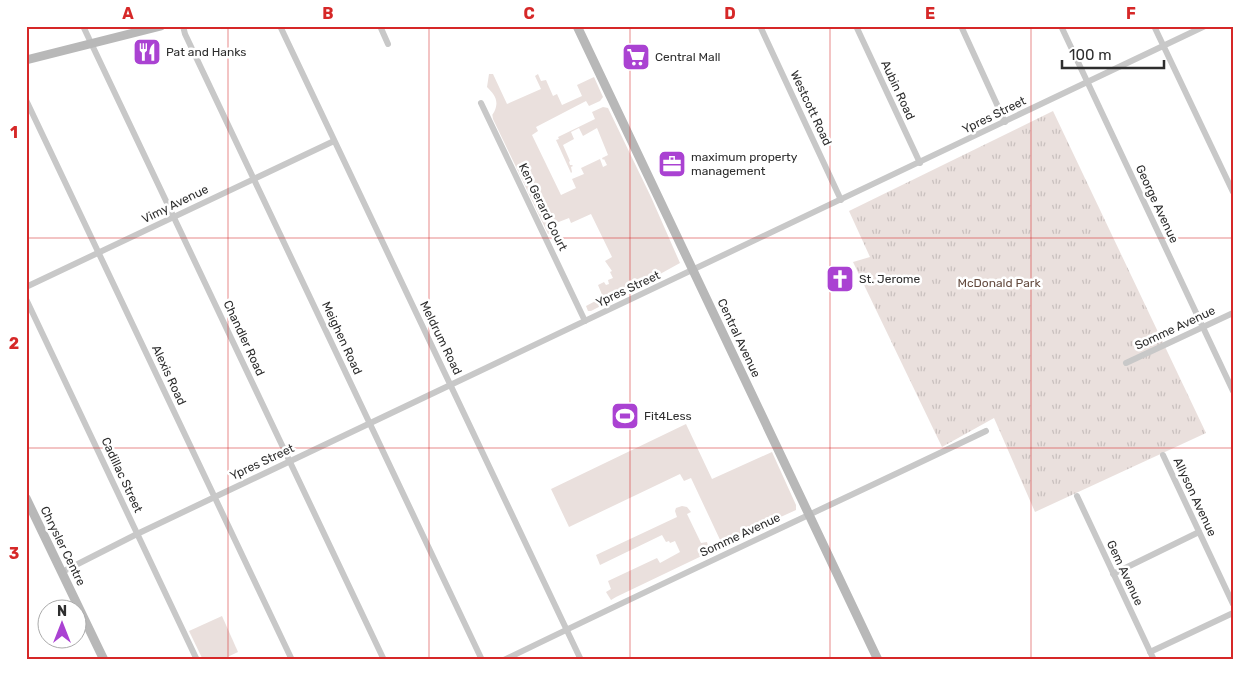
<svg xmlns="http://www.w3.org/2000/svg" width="1259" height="686" viewBox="0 0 1259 686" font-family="Rubik,sans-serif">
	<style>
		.grass { fill: #eae0dd }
		.park { fill: url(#park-tufts) }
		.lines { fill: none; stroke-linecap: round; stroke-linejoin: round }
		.street { stroke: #c8c8c8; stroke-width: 6 }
		.secondary { stroke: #b8b8b8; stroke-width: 9 }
		.grid { fill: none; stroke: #d62828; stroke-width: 1; stroke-opacity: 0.55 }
		.labels { text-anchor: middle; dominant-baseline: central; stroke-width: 5; stroke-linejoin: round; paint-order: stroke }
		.poi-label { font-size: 12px; fill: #2e2e2e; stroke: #fff; text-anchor: start }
		.street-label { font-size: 12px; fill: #2e2e2e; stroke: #fff }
		.park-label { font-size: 12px; fill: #654c40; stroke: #fff }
		.neatline { fill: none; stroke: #d62828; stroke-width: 2 }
		.grid-label { font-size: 16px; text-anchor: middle; font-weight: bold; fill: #d62828 }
	</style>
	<defs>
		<pattern id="park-tufts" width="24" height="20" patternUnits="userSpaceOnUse" patternTransform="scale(1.25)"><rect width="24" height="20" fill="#eae0dd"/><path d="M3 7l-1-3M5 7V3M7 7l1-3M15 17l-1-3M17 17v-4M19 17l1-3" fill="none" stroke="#c9c0be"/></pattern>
	</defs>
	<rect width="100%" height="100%" fill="#fff"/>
	<g class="grass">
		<path d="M489,74H493L507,104L541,89L535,76L538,74L541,81L546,80L553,96L557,94L562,105L582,96L577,85L594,77L603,97L600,101L589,106L586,101L536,127L538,131L532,135L561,195L576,188L572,179L584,174L581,168L600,159L603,167L607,165L604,159L603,160L602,158L608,155L597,128L583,136L579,128L571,132L574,139L563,145L570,161L569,162L570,165H572L573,166L571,167L572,172L571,173L556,140L559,139L558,137L595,119L592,112L603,107L608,108L651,197L680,263L622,295L591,311H588L586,306L603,297L598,285L604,282L606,285L609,284L608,280L613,278L610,272L612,271L605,261L612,257L591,214L571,223L569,218L551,225L553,232L548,234L493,119C492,112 492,117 495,110C499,100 494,94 487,87Z"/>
		<path d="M686,424L712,479L772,452L796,505V510L722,544L691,478L684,481L680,474L569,527L551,489Z"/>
		<path d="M682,506L687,507L691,512L687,514L701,543L707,542L710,552L616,597L611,600L606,592L611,589L608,581L657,558L660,563L680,552L675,541L670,543L669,541L666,542L662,535L600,565L596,555L677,517L675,511L676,508Z"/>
		<path d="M222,616L238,652L221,660H203L189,631Z"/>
	</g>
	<path class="park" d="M1053,111L1206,433L1035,512L994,418L942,447L853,262L870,257L849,211Z"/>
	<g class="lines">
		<g class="street">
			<path d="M83,26L384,660"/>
			<path d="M183,26L185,34L482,660"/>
			<path d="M280,26L581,660"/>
			<path d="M380,26L388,44"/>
			<path d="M760,26L841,200"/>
			<path d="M856,26L920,163"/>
			<path d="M961,26L1005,122"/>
			<path d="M1061,26L1233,391"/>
			<path d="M1154,26L1233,192"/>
			<path d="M26,100L292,660"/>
			<path d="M481,103L585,321"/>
			<path d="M26,287L334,141"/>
			<path d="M26,299L197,660"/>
			<path d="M1126,363L1233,313"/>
			<path d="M1163,455L1233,604"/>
			<path d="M1077,496L1154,660"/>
			<path d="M62,572L137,534L1205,26"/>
			<path d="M1113,574L1199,532"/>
			<path d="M1150,652L1233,613"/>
			<path d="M504,660C664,582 825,508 986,431"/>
		</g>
		<g class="secondary">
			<path d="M577,26L878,660"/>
			<path d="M26,60L161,26"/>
			<path d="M26,498L104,660"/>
		</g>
	</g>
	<path class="grid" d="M228,26V660M429,26V660M630,26V660M830,26V660M1031,26V660M26,238H1233M26,448H1233"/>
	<defs>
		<symbol id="restaurant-square" viewBox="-11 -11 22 22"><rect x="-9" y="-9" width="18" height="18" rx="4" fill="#aa42d2" stroke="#fff"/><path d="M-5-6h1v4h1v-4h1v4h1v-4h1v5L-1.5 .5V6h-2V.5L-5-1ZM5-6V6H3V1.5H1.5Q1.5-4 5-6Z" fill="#fff"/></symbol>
		<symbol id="supermarket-square" viewBox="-11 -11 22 22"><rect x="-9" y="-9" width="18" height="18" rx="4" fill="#aa42d2" stroke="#fff"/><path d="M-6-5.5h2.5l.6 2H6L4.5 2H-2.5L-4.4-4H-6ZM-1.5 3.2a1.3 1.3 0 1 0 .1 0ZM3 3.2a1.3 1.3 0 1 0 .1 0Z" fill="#fff"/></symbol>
		<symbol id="office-square" viewBox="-11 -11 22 22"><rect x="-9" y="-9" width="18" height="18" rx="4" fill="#aa42d2" stroke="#fff"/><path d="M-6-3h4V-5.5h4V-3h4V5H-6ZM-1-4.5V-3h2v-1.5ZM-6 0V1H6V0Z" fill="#fff"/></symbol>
		<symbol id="church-square" viewBox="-11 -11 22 22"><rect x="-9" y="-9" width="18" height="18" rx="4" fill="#aa42d2" stroke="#fff"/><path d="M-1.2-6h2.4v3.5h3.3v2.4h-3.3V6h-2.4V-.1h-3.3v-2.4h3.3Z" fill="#fff"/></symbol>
		<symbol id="stadium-square" viewBox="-11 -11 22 22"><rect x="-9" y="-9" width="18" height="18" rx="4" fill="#aa42d2" stroke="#fff"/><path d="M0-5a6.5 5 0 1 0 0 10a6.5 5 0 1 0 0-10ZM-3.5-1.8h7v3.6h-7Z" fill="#fff"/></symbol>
	</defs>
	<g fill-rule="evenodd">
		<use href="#restaurant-square" x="131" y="36" width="32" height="32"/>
		<use href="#supermarket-square" x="620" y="41" width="32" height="32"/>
		<use href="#office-square" x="656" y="148" width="32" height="32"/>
		<use href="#church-square" x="824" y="263" width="32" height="32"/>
		<use href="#stadium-square" x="609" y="400" width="32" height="32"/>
	</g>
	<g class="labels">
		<g class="poi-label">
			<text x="166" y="52">Pat and Hanks</text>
			<text x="655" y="57">Central Mall</text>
			<text x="691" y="157">maximum property<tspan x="691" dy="14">management</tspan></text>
			<text x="859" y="279">St. Jerome</text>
			<text x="644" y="416">Fit4Less</text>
		</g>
		<g class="street-label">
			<text transform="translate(898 90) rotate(65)">Aubin Road</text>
			<text transform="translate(811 108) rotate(65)">Westcott Road</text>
			<text transform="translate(994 115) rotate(-26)">Ypres Street</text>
			<text transform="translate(175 204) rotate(-26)">Vimy Avenue</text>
			<text transform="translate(1157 204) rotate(65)">George Avenue</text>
			<text transform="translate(543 207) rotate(64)">Ken Gerard Court</text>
			<text transform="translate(628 289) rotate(-25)">Ypres Street</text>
			<text transform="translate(1175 328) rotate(-25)">Somme Avenue</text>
			<text transform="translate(244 338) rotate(65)">Chandler Road</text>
			<text transform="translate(342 338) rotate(65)">Meighen Road</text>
			<text transform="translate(441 338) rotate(64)">Meldrum Road</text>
			<text transform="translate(739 338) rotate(65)">Central Avenue</text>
			<text transform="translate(169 375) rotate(65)">Alexis Road</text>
			<text transform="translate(262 462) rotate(-25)">Ypres Street</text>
			<text transform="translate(122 475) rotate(65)">Cadillac Street</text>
			<text transform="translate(1195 497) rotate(65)">Allyson Avenue</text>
			<text transform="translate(740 535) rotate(-25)">Somme Avenue</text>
			<text transform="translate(63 546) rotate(64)">Chrysler Centre</text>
			<text transform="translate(1125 573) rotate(65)">Gem Avenue</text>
		</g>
		<g class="park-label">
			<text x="999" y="283">McDonald Park</text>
		</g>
	</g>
	<rect width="1259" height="686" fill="none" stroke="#ffffff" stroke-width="55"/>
	<g transform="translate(62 624)"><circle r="24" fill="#ffffff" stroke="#ababab"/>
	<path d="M0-4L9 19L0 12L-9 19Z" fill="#aa42d2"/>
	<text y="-8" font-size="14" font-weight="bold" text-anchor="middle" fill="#2e2e2e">N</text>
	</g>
	<path d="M1062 60v8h102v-8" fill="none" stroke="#2e2e2e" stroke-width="2.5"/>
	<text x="1069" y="60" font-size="15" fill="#2e2e2e" stroke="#ffffff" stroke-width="4" paint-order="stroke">100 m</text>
	<rect x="28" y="28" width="1204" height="630" class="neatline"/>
	<g class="grid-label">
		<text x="128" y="19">A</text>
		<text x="328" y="19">B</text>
		<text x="529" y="19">C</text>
		<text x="730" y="19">D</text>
		<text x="930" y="19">E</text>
		<text x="1131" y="19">F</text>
		<text x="14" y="138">1</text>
		<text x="14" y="349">2</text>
		<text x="14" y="559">3</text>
	</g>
</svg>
